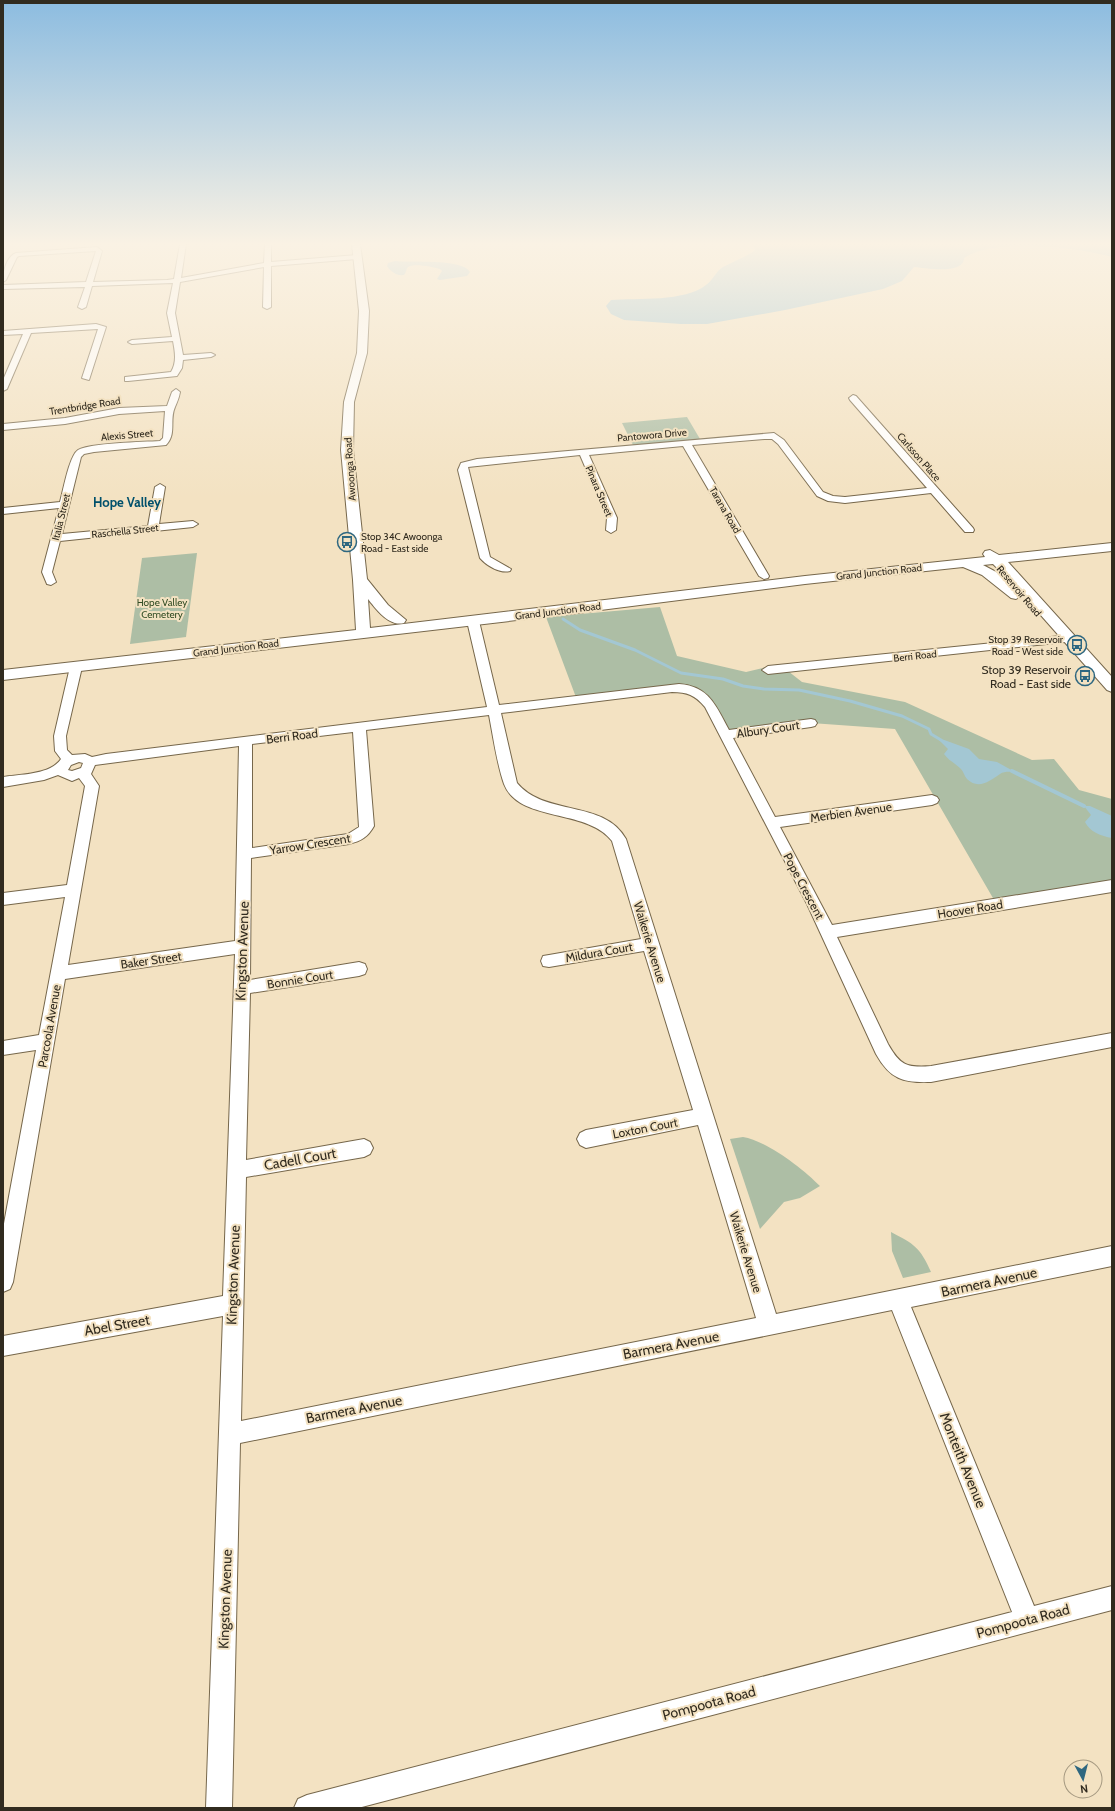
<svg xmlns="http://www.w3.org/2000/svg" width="1115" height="1811" viewBox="0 0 1115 1811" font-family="Cabin,sans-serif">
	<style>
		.green { fill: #adbea5 }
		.water { fill: #a3c7d3 }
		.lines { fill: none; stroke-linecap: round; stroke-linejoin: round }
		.stream-far1 { stroke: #a3c7d3; stroke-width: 3 }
		.stream { stroke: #a3c7d3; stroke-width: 4 }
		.minor-casing { stroke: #76674b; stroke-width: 2 }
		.major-casing { stroke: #76674b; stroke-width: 2 }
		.minor { fill: #fff; fill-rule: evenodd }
		.major { fill: #fff; fill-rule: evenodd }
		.labels { text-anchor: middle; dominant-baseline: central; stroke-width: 4; stroke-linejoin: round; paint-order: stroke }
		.far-street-label { font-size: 10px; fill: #312b1f; stroke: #f3e2c2 }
		.far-poi-label { font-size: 10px; fill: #312b1f; stroke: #f3e2c2; text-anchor: start }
		.far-park-label { font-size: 10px; fill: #344e26; stroke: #f3e2c2 }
		.poi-label { font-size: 12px; fill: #312b1f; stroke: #f3e2c2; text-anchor: end }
		.street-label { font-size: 12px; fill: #312b1f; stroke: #f3e2c2 }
		.far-district-label { font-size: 13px; font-weight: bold; fill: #00506b; stroke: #f3e2c2 }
		.near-street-label { font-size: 14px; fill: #312b1f; stroke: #f3e2c2 }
	</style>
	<rect width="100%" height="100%" fill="#f3e2c2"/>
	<g class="green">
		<path d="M687,417L700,439L633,445L622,423Z"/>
		<path d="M197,553L186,637L130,644L142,558Z"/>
		<path d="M660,607L677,656L746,672L779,664L802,682L905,702L1032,760L1054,759L1079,790L1112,799V886L997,905L895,729L811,723L725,735L702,696L691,689L577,700L546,617Z"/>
		<path d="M743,1137C767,1141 802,1168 820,1186L800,1198L784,1202L760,1229L730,1139Z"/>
		<path d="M891,1232C914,1244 920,1247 931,1272L903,1278L892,1251Z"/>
	</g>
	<g class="water">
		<path d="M753,244H1112V257C1078,247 994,237 964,258C964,275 925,268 914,267L902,281L883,289L785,310L707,324H681L624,320L611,314L606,306L611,300C637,298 685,302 706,285C713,280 716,271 723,267C734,261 745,258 755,250Z"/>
		<path d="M395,261C411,263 462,258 470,272L467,276L440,280L437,279L442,271L440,269C433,267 414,263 408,267C406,269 406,273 404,275C397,276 391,272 387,266L388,263Z"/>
		<path d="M936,737L969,749L979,759L997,762L1015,772C1011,772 1004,771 1000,774C990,781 978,790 967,779C964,776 964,772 961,769C955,763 949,761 944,754L948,749Z"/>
		<path d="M1084,806H1090L1112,816V838C1101,836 1090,832 1085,822L1091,815Z"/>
	</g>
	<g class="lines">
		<path class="stream-far1" d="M563,619L580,630L635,650L681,673L723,679L743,686L764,689L799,690L850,701L902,716L929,729L931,734L941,740"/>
		<path class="stream" d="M1012,771L1084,806"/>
		<defs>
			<g id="minor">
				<path d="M180,244H186L181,278L264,263L265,244H271V262L357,255L360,257L357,259L271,266V307L267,309L263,307L264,267L180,282L175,313L183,355L211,353L215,355L211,357L183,360L182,368L177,376L128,381H125V377L171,372C177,362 175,352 173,341L132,344L128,342L132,340L172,337L167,313L173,283L92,286L86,307L82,309L78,307L85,287L3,289V285L86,282L96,251L19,256L17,257L6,280L3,282C3,272 6,257 16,253L97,247L102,251L93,282L167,280L174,279Z"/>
				<path d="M96,324L106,327L89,380L82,378L98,329L31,333L7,389L3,391V380L23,334L3,335V331Z"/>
				<path d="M176,389L180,392C179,398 177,402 175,407C169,420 177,434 166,445L94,452L84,454L81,457L62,534L148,526L155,487L160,484L165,487L159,524L193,521L198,524L193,527L60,541L52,572L56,582L51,585L47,584L42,572L59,508L3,514V508L60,502C63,492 69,456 78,450C89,443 144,442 160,441L163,438L165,411L119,414L65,424L3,430V424L65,418L119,408L167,406L172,392Z"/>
				<path d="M853,395L856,396L973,528L974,530L973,532H965L931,493L845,503L828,501L817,496L778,444L772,439H764L692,445L769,576L768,578L764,579L759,576L683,446L589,455L617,518L616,530L611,533L606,530L607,518L580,455L468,467L490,557L511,569L510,571C500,574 486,565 480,558L458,470L461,463L477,459L774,433L784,440L823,492L833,496L845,497L927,488L850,400L849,398Z"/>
				<path d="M473,618L479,621L499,705L679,684C709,686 716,706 729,730L811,719L815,720L817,723L815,726L811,727L733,738L775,817L932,795L937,797L939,800L937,803L932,805L780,827L832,925L1112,880V892L837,937L888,1044C900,1065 906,1068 931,1066L1112,1033V1047L931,1082C903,1083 890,1079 876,1054L807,904L705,707C695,695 687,692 672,692L501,713L517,783C545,817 604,799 626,839L776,1314L1112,1246V1266L911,1307L1034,1606L1112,1586V1610L358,1808H294L298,1799L307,1795L1012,1612L892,1310L240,1443L232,1808H206L223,1316L3,1356V1336L223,1296L235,954L65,979L13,1282L10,1289L3,1292V1229L36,1050L3,1055V1041L39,1035L65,897L3,905V893L67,885L85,786L79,778L72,781L58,775L44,780L3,787V777C21,774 50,775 61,759L55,751L54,736L70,667L76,663L82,667L66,736L67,750L72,755L85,754L92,757L106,754L487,707L467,621ZM489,715C493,736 497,764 504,784C519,823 587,808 612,841L641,939L549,955L543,956L541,961L543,966L549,967L644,951L693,1110L586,1130L580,1133L577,1139L580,1145L586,1148L698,1125L756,1318L241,1421L246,1177L364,1157L370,1154L373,1148L370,1142L364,1139L246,1160L250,993L359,976L365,974L367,969L365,964L359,962L250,980L251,858L349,844C361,841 368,837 374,826L366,730ZM353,732L359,827L348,834L252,848V744ZM239,746L235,941L68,965L99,786L91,774L95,765ZM79,762L83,763L81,768L72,771L68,770L71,765Z"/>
				<path d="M1061,636L1067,640L1065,642L768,674L762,670L768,666Z"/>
			</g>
			<path id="major" d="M352,244H360L369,311L367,353L354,402L353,450L367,579L388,605L406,620L404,623C389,627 376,609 368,599L370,628L805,576L985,557L983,554L985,551L990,550L999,555L1112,543V551L1008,562L1112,677V692L1107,690L1023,595L1016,599L1011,598L982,575L963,567L805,584L569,614L3,680V670L356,630L353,580L341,450L344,402L357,353L359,311ZM993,564L1016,587L998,573L983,565Z"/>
		</defs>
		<use href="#minor" class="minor-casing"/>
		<use href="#major" class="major-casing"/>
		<use href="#minor" class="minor"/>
		<use href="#major" class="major"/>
	</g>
	<linearGradient id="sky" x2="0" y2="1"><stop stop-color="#8cbce0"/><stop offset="0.49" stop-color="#faf2e4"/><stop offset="1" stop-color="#faf2e4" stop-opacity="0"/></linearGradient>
	<rect width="1115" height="498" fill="url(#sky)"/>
	<defs>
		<symbol id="bus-ring" viewBox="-11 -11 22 22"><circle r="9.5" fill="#f3e2c2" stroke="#2e6780" stroke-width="1.5"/><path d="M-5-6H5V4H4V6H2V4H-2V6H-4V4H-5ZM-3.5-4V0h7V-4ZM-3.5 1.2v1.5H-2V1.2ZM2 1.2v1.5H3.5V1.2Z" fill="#2e6780"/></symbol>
	</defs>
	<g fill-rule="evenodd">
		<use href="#bus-ring" x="336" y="531" width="22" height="22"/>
		<use href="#bus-ring" x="1066" y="634" width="22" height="22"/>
		<use href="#bus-ring" x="1074" y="665" width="22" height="22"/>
	</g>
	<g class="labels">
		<g class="far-street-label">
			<text transform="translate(85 406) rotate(-9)">Trentbridge Road</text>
			<text transform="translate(127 435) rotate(-5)">Alexis Street</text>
			<text transform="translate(652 435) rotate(-5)">Pantowora Drive</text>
			<text transform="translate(919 457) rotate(49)">Carlsson Place</text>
			<text transform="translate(350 469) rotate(-94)">Awoonga Road</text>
			<text transform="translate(599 491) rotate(67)">Pinara Street</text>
			<text transform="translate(725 510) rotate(60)">Tarana Road</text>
			<text transform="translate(61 517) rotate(-76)">Italia Street</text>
			<text transform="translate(125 531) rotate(-6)">Raschella Street</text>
			<text transform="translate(879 572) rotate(-6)">Grand Junction Road</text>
			<text transform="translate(1019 591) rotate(50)">Reservoir Road</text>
			<text transform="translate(558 611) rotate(-7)">Grand Junction Road</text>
			<text transform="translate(236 648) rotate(-7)">Grand Junction Road</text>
			<text transform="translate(915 656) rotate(-6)">Berri Road</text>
		</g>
		<g class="far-poi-label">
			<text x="361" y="536">Stop 34C Awoonga<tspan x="361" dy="12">Road - East side</tspan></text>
			<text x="1063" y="639" text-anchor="end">Stop 39 Reservoir<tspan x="1063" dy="12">Road - West side</tspan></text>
		</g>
		<g class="far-park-label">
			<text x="162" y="602">Hope Valley<tspan x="162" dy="12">Cemetery</tspan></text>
		</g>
		<g class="poi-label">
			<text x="1071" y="669">Stop 39 Reservoir<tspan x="1071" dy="14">Road - East side</tspan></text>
		</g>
		<g class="street-label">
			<text transform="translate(768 729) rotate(-8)">Albury Court</text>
			<text transform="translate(292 736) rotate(-7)">Berri Road</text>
			<text transform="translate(851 812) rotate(-8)">Merbien Avenue</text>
			<text transform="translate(310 844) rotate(-9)">Yarrow Crescent</text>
			<text transform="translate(804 886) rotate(62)">Pope Crescent</text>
			<text transform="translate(970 909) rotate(-9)">Hoover Road</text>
			<text transform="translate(650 942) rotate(73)">Waikerie Avenue</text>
			<text transform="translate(599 952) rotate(-10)">Mildura Court</text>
			<text transform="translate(151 960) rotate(-8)">Baker Street</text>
			<text transform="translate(300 979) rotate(-9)">Bonnie Court</text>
			<text transform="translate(49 1026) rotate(-80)">Parcoola Avenue</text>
			<text transform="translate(645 1128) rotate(-11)">Loxton Court</text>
			<text transform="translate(746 1252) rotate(73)">Waikerie Avenue</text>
		</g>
		<g class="far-district-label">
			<text x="127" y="502">Hope Valley</text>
		</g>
		<g class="near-street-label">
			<text transform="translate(242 951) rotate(-88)">Kingston Avenue</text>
			<text transform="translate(300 1159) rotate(-10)">Cadell Court</text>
			<text transform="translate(233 1275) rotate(-88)">Kingston Avenue</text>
			<text transform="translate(989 1282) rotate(-12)">Barmera Avenue</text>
			<text transform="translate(117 1325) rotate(-10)">Abel Street</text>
			<text transform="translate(671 1345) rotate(-11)">Barmera Avenue</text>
			<text transform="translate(354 1409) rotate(-11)">Barmera Avenue</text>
			<text transform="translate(963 1460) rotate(68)">Monteith Avenue</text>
			<text transform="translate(225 1599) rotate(-88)">Kingston Avenue</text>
			<text transform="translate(1023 1621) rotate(-15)">Pompoota Road</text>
			<text transform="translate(709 1703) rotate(-15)">Pompoota Road</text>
		</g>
	</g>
	<rect width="1115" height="1811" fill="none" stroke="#312b1f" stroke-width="8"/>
	<g transform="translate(1083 1779) rotate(173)"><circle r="19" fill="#f3e2c2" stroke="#a59981"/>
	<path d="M0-3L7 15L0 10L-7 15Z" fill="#2e6780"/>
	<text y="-6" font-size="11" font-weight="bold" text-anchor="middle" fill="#312b1f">N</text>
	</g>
</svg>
